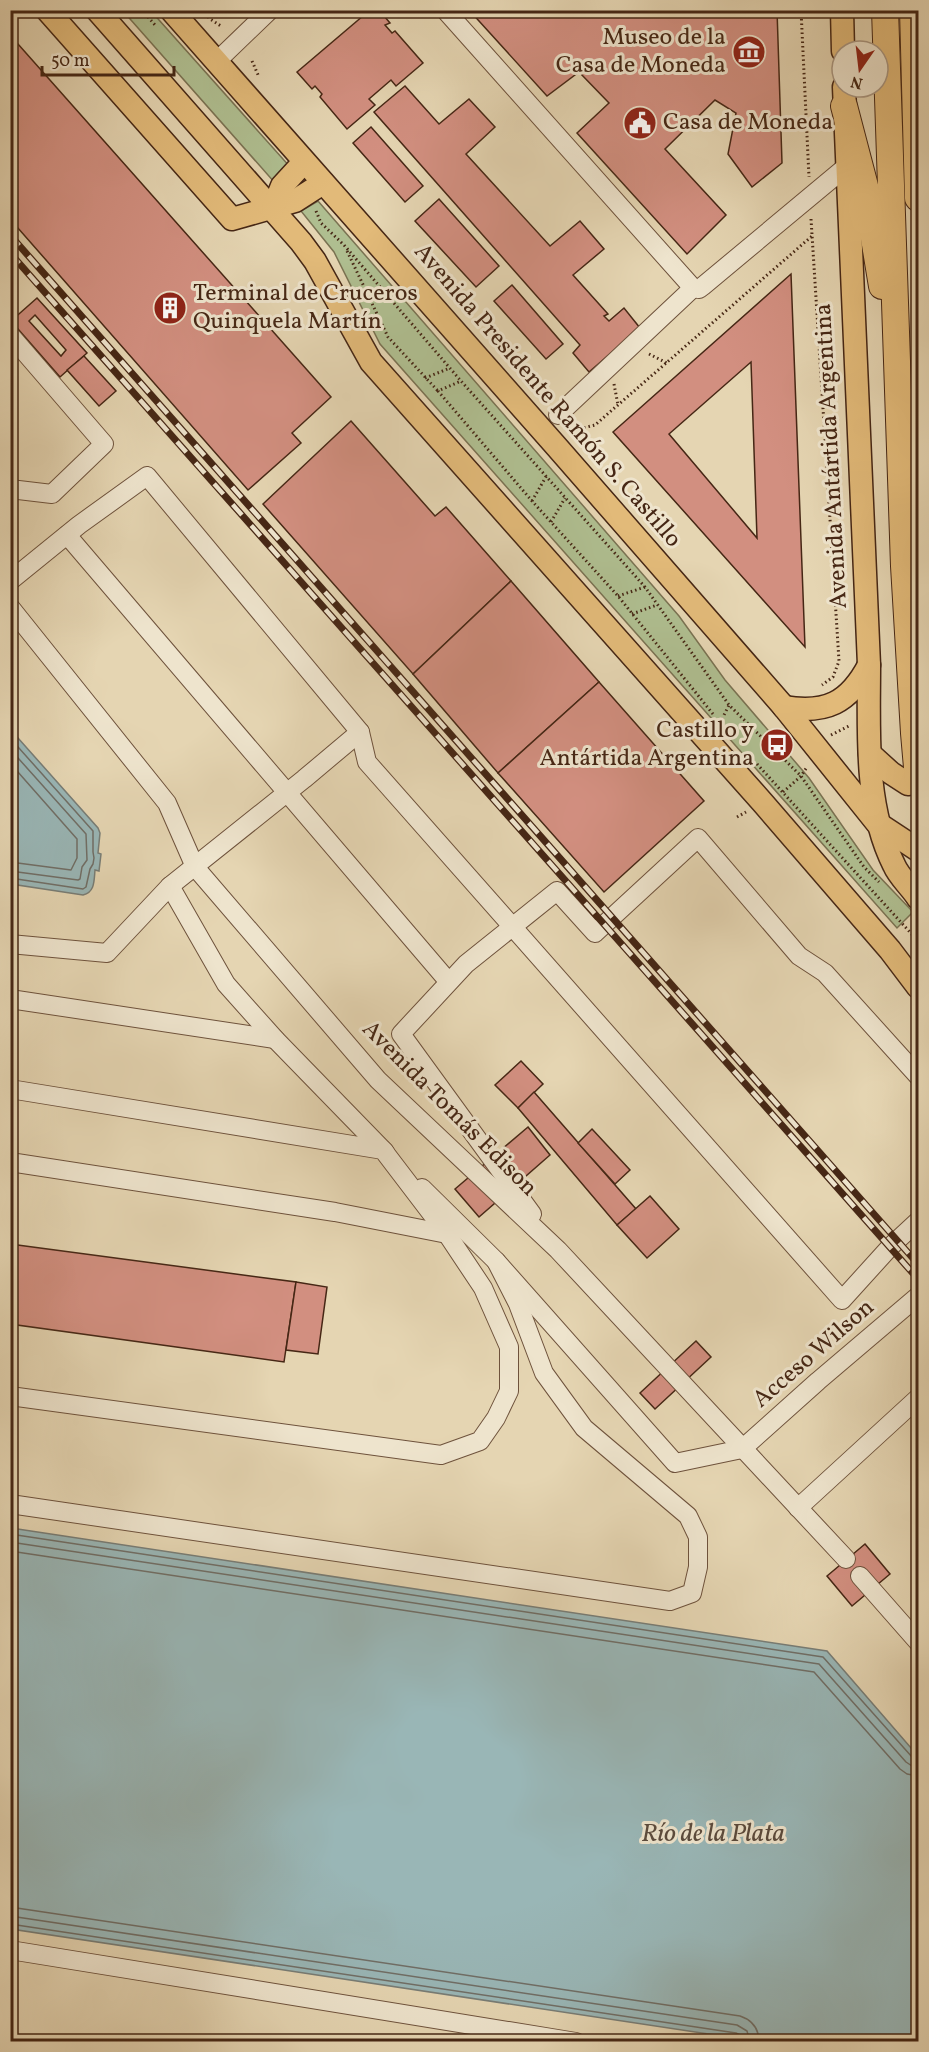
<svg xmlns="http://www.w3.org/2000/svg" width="929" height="2052" viewBox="0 0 929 2052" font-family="Vollkorn,serif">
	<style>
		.green { fill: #afbe90; stroke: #7a7252; stroke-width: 1.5 }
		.water { fill: #99b6b6; stroke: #787d76; stroke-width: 1.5 }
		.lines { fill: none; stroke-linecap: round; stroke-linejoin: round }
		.shore { stroke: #706e66; stroke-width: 1.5 }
		.building { fill: #d28f80; stroke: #462715; stroke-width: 1.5; fill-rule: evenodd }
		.minor-casing { stroke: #6e523c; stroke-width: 20 }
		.major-casing { stroke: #462715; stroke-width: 25 }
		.highway-casing { stroke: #462715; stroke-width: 28 }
		.path { stroke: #462715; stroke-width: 3; stroke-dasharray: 1.5 3; stroke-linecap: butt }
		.minor { stroke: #eee4cd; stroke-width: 18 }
		.major { stroke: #e2ba79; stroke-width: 22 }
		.highway { stroke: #e2ba79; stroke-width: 26 }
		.rail-casing { stroke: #462715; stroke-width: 7 }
		.rail { stroke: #eee4cd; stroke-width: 4.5; stroke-dasharray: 14; stroke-linecap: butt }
		.labels { text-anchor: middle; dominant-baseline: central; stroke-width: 6; stroke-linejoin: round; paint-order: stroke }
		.poi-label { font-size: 24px; fill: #462715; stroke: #eee4cd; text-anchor: end }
		.street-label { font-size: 24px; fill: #462715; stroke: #eee4cd }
		.water-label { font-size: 26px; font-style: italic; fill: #5b4b3d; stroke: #eee4cd }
	</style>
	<rect width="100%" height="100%" fill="#e5d5b2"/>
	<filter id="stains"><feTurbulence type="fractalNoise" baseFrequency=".00333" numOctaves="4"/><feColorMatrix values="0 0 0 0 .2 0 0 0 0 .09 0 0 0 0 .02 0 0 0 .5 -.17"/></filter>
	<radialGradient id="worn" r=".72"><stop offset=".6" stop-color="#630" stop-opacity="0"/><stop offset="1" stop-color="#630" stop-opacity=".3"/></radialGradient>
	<g class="green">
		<path d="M123,11H151L291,168L275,183Z"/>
		<path d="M318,201L679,616L725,680L809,778L873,870L913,912L897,928L380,344L334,252L301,211Z"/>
	</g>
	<g class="water">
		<path d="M10,729L98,828L100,833L98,853L101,854L99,871L95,870C94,881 95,892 83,895L11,884Z"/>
		<path d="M11,1528L827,1651L918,1756V2041H755L11,1929Z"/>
	</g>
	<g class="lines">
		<g class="shore">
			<path d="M10,738L93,831V852L94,858L93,864L90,869L86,887L83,889L10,878"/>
			<path d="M10,749L86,834L87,860L82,867L80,879L78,880L10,871"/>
			<path d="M10,763L77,839V858L71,870L10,862"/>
			<path d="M10,1534L823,1657L912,1757L918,1759"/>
			<path d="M10,1542L819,1664L906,1762L912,1766L918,1767"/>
			<path d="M10,1551L814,1672L900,1769L907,1774L918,1776"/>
			<path d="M10,1907L740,2016C752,2020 759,2029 759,2042"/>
			<path d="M10,1916L737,2025L747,2031L750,2042"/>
			<path d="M10,1924L736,2033L742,2036L743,2042"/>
		</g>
	</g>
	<g class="building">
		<path d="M370,10H379L390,23L385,25L392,33L395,31L423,63L396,86L391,80L369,99L375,105L347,129L320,97L322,94L315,86L312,89L297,72Z"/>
		<path d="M469,10H777L782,163L752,187L728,154L736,113L715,100L665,149L726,215L687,254L577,133L609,103L579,72L547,96Z"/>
		<path d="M10,35L331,397L292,433L301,443L248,490L10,219Z"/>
		<path d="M405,86L439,124L469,99L495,127L466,154L550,246L580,221L604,249L573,275L608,314L604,316L609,321L624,308L640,328L589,372L573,353L580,345L374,112Z"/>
		<path d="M371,127L423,186L405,202L353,143Z"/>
		<path d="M439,199L499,266L476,287L415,221Z"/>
		<path d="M791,274L805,647L613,432ZM751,362L757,538L669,434Z"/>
		<path d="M512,285L563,344L546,359L494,301Z"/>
		<path d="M37,298L87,353L60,377L11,321ZM35,315L66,350L61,356L29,321Z"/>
		<path d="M84,356L116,391L99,406L67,370Z"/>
		<path d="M351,421L435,516L446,507L511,581L413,674L263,504Z"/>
		<path d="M511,581L599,682L498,773L413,674Z"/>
		<path d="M599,682L704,801L604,892L498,773Z"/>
		<path d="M521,1061L543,1084L518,1108L495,1085Z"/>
		<path d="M534,1092L636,1209L617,1225L518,1108Z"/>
		<path d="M528,1127L550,1155L479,1217L455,1189Z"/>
		<path d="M592,1129L630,1170L615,1184L578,1143Z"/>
		<path d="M650,1196L679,1229L647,1258L617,1225Z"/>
		<path d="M10,1244L296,1282L284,1362L10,1324Z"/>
		<path d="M296,1282L327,1287L318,1354L286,1350Z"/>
		<path d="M696,1341L711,1357L655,1409L640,1393Z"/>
		<path d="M865,1544L890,1574L852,1606L827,1576Z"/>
	</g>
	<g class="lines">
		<defs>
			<g id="minor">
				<path d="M445,10L693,288L699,289L703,286L847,166"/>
				<path d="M216,62L270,10"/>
				<path d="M10,335L104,444L52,494L10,489"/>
				<path d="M558,415L693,288"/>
				<path d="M67,535L448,981"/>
				<path d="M10,581L79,525L147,476L360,732L367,762L842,1300L890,1247L918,1221"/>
				<path d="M10,607L167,803L195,867L378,1080L558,1250L846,1559"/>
				<path d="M170,886L226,984L275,1039L385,1152"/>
				<path d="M10,944L107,953L170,886L304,779L360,732"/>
				<path d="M10,999L275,1039"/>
				<path d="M10,1089L383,1150L447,1234L483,1288L509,1347V1391L496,1418L480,1441L441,1455L10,1396"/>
				<path d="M10,1162L335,1212L447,1234"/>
				<path d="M422,1188L496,1261L675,1463L742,1449L818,1381L918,1296"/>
				<path d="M532,1214L401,1034L466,964L557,891L595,933L698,838L799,956L825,973L918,1076"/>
				<path d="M10,1504L670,1601L692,1593L698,1567V1537L688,1516L584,1428L544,1373L518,1304L496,1261"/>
				<path d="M798,1508L918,1398"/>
				<path d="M860,1576L918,1642"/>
				<path d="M10,1950L576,2042"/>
			</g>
			<g id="major">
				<path d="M47,10L232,219L295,201L323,183"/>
				<path d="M97,10L301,242L315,261L371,362L763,803L890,950L918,987"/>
				<path d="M171,10L556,446L784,707L877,823L918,850"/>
				<path d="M842,10L843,51"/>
				<path d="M844,87L869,665C869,730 864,806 894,865C899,877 911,887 918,898"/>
				<path d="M273,208L282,186L304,162"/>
				<path d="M784,707C826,714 849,703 869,665"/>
				<path d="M870,754L891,773L908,784"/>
			</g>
			<g id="highway">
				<path d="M885,10L904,566L914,733L918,779"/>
				<path d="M913,10L918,198"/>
				<path d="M844,106L866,190L882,286"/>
			</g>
		</defs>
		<use href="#minor" class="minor-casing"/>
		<use href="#major" class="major-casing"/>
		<use href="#highway" class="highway-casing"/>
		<g class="path">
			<path d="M142,10L155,25"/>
			<path d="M202,10L210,19L221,26"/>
			<path d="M801,10L809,177"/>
			<path d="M252,61L259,77"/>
			<path d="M316,211L321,223L344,245L461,381"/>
			<path d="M811,219L839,661L833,677L822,685"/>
			<path d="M347,251L388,337L438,391"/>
			<path d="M649,354L667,363"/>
			<path d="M506,356L547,403"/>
			<path d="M425,378L450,368"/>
			<path d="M614,384L618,405"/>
			<path d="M569,428L585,446"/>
			<path d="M571,431L595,425L812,236"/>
			<path d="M532,501L547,475"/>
			<path d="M551,522L565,498"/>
			<path d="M618,596L645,587"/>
			<path d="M632,614L657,605"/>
			<path d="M713,714L618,596L532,501L438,391L461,381L645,587L729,705L801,776L864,867L879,882"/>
			<path d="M720,723L729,705"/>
			<path d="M831,735L849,726"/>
			<path d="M757,764L918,941V940"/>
			<path d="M783,792L801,776L807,767"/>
			<path d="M737,817L746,812"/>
			<path d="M913,917L918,922"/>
		</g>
		<use href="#minor" class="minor"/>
		<use href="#major" class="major"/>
		<use href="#highway" class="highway"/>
		<defs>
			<g id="rail">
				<path d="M10,235L918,1264"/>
				<path d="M10,253L918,1279"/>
			</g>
		</defs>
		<use href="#rail" class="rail-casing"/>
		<use href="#rail" class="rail"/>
	</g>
	<defs>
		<symbol id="museum-disc" viewBox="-11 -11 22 22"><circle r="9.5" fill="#8f2418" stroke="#eee4cd"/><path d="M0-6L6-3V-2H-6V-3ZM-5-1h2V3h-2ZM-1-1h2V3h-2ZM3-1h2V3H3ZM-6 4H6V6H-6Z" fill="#fff"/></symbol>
		<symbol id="civic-disc" viewBox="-11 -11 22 22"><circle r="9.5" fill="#8f2418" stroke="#eee4cd"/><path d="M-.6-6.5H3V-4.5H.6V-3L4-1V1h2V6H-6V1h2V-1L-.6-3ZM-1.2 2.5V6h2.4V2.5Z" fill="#fff"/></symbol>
		<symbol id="building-disc" viewBox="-11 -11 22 22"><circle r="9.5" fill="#8f2418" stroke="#eee4cd"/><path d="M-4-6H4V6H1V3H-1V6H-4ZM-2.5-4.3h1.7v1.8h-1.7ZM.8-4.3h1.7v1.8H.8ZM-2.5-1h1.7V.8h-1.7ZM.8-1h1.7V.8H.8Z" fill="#fff"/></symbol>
		<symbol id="bus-disc" viewBox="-11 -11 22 22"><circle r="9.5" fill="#8f2418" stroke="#eee4cd"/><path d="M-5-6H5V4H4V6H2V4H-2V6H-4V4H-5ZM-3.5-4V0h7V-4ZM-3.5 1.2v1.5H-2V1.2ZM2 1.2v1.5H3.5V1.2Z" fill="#fff"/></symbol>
	</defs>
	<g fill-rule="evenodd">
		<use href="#museum-disc" x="730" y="33" width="38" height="38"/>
		<use href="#civic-disc" x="621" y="104" width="38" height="38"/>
		<use href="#building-disc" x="151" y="289" width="38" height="38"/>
		<use href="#bus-disc" x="758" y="726" width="38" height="38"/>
	</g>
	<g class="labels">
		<g class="poi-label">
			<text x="726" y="38">Museo de la<tspan x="726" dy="28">Casa de Moneda</tspan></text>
			<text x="663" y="123" text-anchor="start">Casa de Moneda</text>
			<text x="193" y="294" text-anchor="start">Terminal de Cruceros<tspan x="193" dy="28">Quinquela Martín</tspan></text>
			<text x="754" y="731">Castillo y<tspan x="754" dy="28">Antártida Argentina</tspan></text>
		</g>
		<g class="street-label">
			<text transform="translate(547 396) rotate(49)">Avenida Presidente Ramón S. Castillo</text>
			<text transform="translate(832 456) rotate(-93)">Avenida Antártida Argentina</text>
			<text transform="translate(449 1109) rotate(45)">Avenida Tomás Edison</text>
			<text transform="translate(814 1354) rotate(-41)">Acceso Wilson</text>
		</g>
		<g class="water-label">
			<text x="713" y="1834">Río de la Plata</text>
		</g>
	</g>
	<rect width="929" height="2052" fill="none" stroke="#e5d5b2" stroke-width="36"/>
	<rect x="12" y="12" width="905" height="2028" fill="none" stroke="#462715" stroke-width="3"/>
	<rect x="18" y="18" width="893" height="2016" fill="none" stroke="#462715" stroke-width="1.5"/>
	<g transform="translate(860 69) rotate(194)"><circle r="28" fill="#eee4cd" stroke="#ab9883" stroke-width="1.5"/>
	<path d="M0-4.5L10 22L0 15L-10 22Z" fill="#8f2418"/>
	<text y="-9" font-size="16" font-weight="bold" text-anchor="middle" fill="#462715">N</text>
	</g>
	<path d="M42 66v9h132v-9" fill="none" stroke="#462715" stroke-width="3"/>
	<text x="51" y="66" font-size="18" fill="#462715" stroke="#eee4cd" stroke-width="4.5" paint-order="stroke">50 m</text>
	<rect width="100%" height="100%" filter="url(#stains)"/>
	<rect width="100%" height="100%" fill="url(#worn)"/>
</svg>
